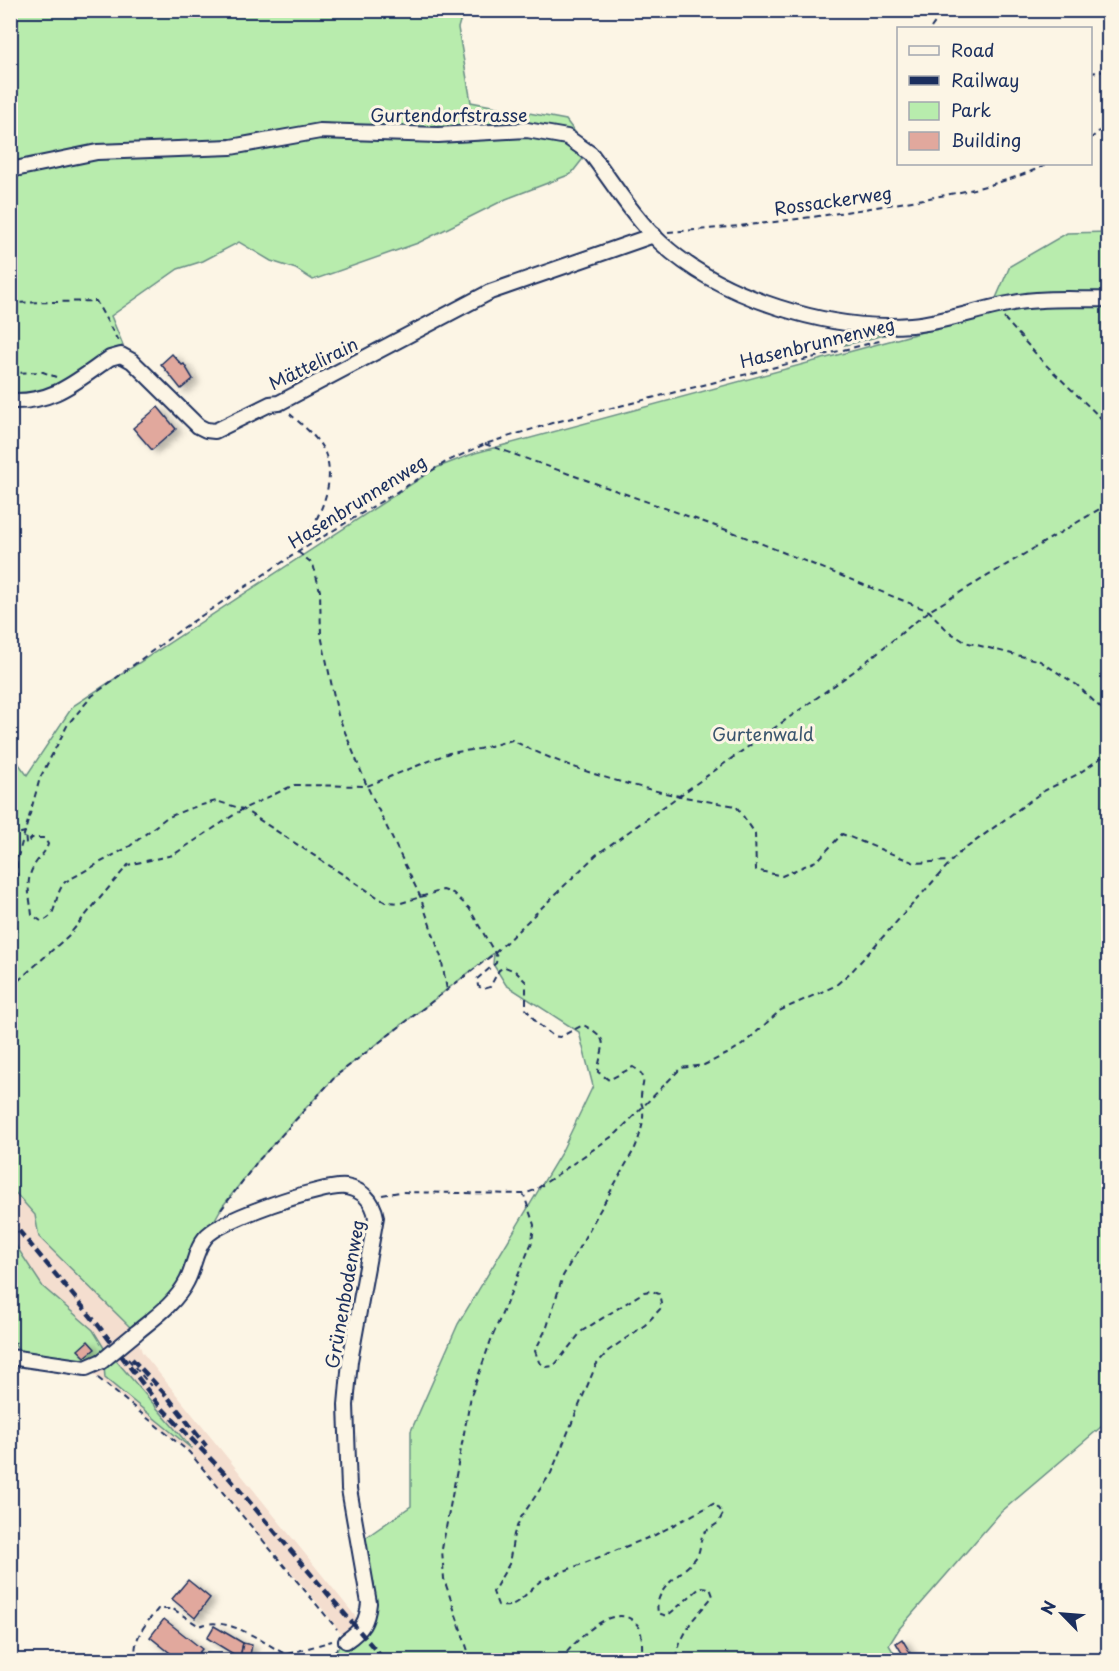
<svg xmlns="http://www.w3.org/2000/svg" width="1119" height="1671" viewBox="0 0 1119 1671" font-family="'Playpen Sans',sans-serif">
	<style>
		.built { fill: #f4decf }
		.green { fill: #b8ecad; stroke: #6a8e86; stroke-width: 1.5 }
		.building { fill: #e1a89d; stroke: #1b2f5e; stroke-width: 1.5; filter: url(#shadow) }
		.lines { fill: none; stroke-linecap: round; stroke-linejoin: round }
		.street-casing { stroke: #1b2f5e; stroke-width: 18 }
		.path { stroke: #1b2f5e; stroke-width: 2; stroke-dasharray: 6 4.5; stroke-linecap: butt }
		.street { stroke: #fcf5e5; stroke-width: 14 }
		.rail { stroke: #1b2f5e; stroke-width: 4.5; stroke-dasharray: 9 4.5; stroke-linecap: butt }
		.street-bridge-casing { stroke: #1b2f5e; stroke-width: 18; stroke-linecap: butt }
		.street-bridge { stroke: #fcf5e5; stroke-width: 14 }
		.labels { text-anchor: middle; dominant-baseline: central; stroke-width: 6; stroke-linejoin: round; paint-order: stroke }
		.street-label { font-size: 18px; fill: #1b2f5e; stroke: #fcf5e5 }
		.park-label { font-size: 18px; fill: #3a556e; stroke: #fcf5e5 }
	</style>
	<defs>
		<filter id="shadow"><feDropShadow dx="5.5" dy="3.5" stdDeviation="3" flood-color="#0004"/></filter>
	</defs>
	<rect width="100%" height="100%" fill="#fcf5e5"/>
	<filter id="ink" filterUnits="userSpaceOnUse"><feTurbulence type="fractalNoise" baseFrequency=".0167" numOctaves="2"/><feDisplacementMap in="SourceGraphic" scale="12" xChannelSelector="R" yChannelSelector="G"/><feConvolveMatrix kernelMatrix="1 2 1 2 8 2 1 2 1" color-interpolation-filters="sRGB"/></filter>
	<g filter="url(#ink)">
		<path class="built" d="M10,1188L35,1215L39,1237L136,1333L142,1352L356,1617L368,1619L346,1641L325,1612L189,1452L86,1368L93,1330L43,1287L11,1238Z"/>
		<g class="green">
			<path d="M10,11H463L458,28L471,102L566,120L589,151L571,174L506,199L418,243L313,280L296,269L271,261L239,242L203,261L178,269L111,316L123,345L53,395L11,397Z"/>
			<path d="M1108,232V1421L1001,1512L899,1629L889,1645L898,1660H325L368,1619L358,1543L411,1506V1431L458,1324L561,1153L593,1086L579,1032L506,985L493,964L494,953L337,1075L303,1111L257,1162L222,1207L205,1237L188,1278L136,1333L39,1237L35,1215L11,1188L10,752L27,775L73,706L436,468L475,453L989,314L1010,266L1067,233Z"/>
			<path d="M851,327L900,331L845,345L852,335Z"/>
			<path d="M11,1238L43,1287L93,1330L104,1348L102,1361L24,1360L11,1338Z"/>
			<path d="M114,1358L192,1449L105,1378L104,1366Z"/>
		</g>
		<g class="building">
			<path d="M172,354L182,365L184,364L193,379L181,389L161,364Z"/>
			<path d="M158,407L176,429L152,450L133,428Z"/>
			<path d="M88,1341L95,1349L85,1357L78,1350Z"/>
			<path d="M188,1580L210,1598L195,1618L172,1599Z"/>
			<path d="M164,1619L202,1649L193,1660H179L150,1637Z"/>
			<path d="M214,1626L243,1643L240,1658L207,1638Z"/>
			<path d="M902,1639L911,1654L905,1658L896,1643Z"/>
			<path d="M243,1643L252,1645L249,1660L240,1658Z"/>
		</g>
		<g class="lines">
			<defs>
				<g id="street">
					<path d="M10,170L97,152L231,147L320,131L438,135L527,130L567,137L591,154C613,183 634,218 661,243C721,298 830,332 911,325C946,322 979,309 1013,303C1043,297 1078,300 1108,299"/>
					<path d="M10,401C54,403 76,381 110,358L121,355L132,361L198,426L206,430L215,431L270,404L279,403L490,292L654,235"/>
					<path d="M136,1333C154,1318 176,1303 187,1281C194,1268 195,1250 205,1238C218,1220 323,1184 346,1187C362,1190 373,1200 376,1217L350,1361L346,1405L349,1489L369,1603C367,1622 362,1630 346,1641"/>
					<path d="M10,1357L86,1368L102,1361"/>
				</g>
			</defs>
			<use href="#street" class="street-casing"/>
			<g class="path">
				<path d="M931,28L944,10"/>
				<path d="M1090,73L1108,71"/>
				<path d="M1090,139L1108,124"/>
				<path d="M668,232C745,227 819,217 894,204C947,195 999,187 1048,164"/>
				<path d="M10,303L96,301L118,341"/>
				<path d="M1004,318L1044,363L1108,425"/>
				<path d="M10,373L43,372L56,377"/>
				<path d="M290,414C302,425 318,437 325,453C338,486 316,522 299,550"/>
				<path d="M485,444L735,533L929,611L948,631L965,642L1040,661L1077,685L1108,715"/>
				<path d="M298,552L313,564L320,591L321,635L338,715L367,786L420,896L441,957L447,990"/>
				<path d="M10,836L25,832L26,844L32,838H44L48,844C46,852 40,856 35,864C24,881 30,896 32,915L41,921C59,918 52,897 65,882L130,846L166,818L188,809L216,801L243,809L385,902L401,903L443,890L453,893L469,908L497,957L496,963L477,979L478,986L483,989L490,987L499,970L505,967L515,971L526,982V1009L537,1023L553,1036L560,1037L583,1025C615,1040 599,1049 598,1072L609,1080L633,1067C651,1077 640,1085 641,1100C641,1104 643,1106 643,1110C644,1123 640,1136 635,1148L563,1276L547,1327L535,1351L539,1362L546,1367L554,1366L582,1331L644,1292L652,1291L659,1294L662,1307L645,1325L608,1351L596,1365L551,1473L520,1519L514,1534L509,1564L493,1592L498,1605C517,1612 528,1588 544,1579L655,1535L715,1503L723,1514L718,1523L703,1533C700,1540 701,1549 697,1556C684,1575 653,1586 658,1613L667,1616L701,1587L710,1588L713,1596L691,1622L680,1643L676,1660"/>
				<path d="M10,962L17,932V860L40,778L68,724L92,696L183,628L298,552L446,462L485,444L552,423L883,340"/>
				<path d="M10,988L68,936L128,865L173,855L243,809L294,785L367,786L449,753L479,749L512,740C581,776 659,794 736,806L755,833L756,870L782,876L818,860L842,834L915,863L950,861"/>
				<path d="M382,1195L400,1192L524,1194L535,1190L617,1133L681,1068L704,1065L727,1054L742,1045L781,1010L835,986L852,971L958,854L1042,792L1078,774L1108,753"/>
				<path d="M221,1210L257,1162L337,1075L495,953L596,855L853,672L929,611L1108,504"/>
				<path d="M10,1333L16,1343"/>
				<path d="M128,1359L151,1386"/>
				<path d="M98,1378L189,1452L337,1629"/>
				<path d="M136,1660C132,1638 145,1625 158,1609H173L199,1626C228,1615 260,1641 287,1655"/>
				<path d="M268,1660L332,1641"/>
				<path d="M325,1660L337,1649"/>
				<path d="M471,1660L444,1579L442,1549L471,1396L491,1340L532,1242L534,1225L524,1195"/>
				<path d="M560,1660C576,1641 617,1595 639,1627C643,1634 642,1652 642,1660"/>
			</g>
			<use href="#street" class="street"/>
			<g class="rail">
				<path d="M10,1220L98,1325L158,1404L230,1479L384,1660"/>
				<path d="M132,1359L167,1396L206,1446"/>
			</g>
			<defs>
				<path id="street-bridge" d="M102,1361L136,1333"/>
			</defs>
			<use href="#street-bridge" class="street-bridge-casing"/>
			<use href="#street-bridge" class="street-bridge"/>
		</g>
	</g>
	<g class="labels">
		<g class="street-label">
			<text x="449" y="114">Gurtendorfstrasse</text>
			<text transform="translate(833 200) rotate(-8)">Rossackerweg</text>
			<text transform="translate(817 342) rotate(-14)">Hasenbrunnenweg</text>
			<text transform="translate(313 363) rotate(-26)">Mättelirain</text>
			<text transform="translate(357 501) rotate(-32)">Hasenbrunnenweg</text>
			<text transform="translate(344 1294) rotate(-80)">Grünenbodenweg</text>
		</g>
		<g class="park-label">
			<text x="763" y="733">Gurtenwald</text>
		</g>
	</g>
	<rect width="1119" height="1671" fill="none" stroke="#fcf5e5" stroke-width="36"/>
	<rect x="18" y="18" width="1083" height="1635" fill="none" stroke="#1b2f5e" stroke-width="2" filter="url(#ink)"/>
	<rect x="897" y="27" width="195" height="138" fill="#fcf5e5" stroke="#a2a6af" stroke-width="1.5"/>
	<rect x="909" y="46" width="30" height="9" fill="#fcf5e5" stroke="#a2a6af" stroke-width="1.5"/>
	<text x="951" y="57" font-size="18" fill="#1b2f5e">Road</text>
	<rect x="909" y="76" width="30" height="9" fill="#1b2f5e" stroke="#a2a6af" stroke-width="1.5"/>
	<text x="951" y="87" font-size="18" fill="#1b2f5e">Railway</text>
	<rect x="909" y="102" width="30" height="18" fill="#b8ecad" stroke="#a2a6af" stroke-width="1.5"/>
	<text x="951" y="117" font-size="18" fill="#1b2f5e">Park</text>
	<rect x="909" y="132" width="30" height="18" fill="#e1a89d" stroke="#a2a6af" stroke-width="1.5"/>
	<text x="951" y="147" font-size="18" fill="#1b2f5e">Building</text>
	<g transform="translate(1062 1614) rotate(295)" stroke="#fcf5e5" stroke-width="4.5" paint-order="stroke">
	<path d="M0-4.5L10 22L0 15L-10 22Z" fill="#1b2f5e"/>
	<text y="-9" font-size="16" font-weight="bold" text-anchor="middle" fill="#1b2f5e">N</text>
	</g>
</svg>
